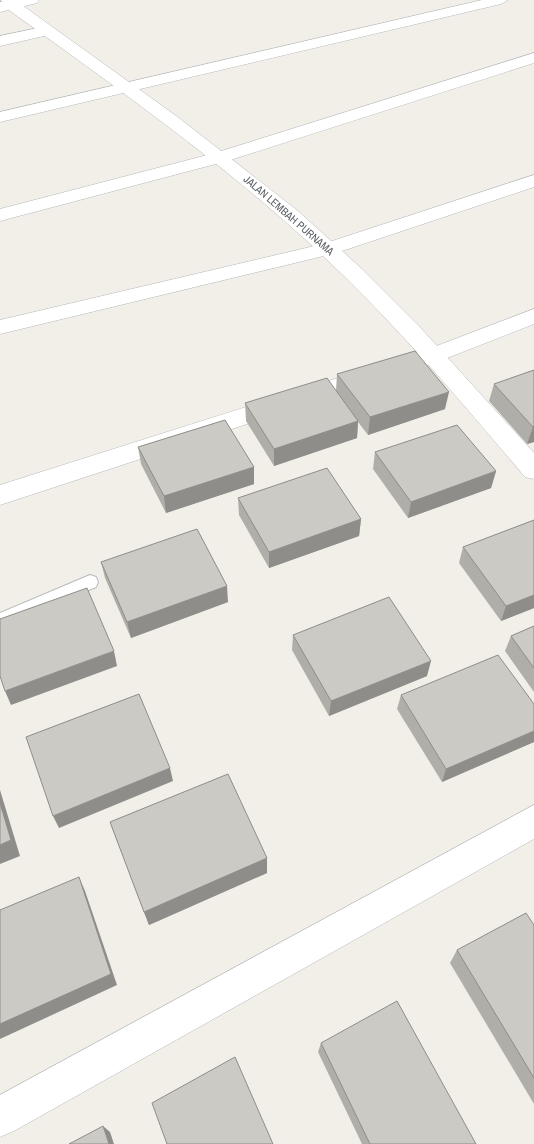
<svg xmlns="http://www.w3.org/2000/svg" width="534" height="1144" viewBox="0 0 534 1144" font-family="'Archivo Narrow',sans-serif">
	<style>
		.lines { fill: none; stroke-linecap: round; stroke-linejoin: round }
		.service-casing { stroke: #b5b8bc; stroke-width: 2 }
		.minor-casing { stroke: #b5b8bc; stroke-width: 1 }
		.tertiary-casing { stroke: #b5b8bc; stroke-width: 1 }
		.service { fill: #fff; fill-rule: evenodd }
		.minor { fill: #fff; fill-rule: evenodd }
		.tertiary { fill: #fff; fill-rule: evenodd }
		.wall { fill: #afaea9 }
		.shaded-wall { fill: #8f8d8a }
		.building { fill: #cccac5; stroke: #8f8d8a }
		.labels { text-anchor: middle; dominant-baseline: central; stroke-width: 4; stroke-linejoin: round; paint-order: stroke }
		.far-street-label { font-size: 11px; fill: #5f6368; stroke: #fff }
	</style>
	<rect width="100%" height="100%" fill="#f1efe8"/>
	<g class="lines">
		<defs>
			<path id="service" d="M90,575L96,577L98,582L96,587L0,627V613Z"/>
			<g id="minor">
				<path d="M11,0H39L37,3L0,12V2Z"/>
				<path d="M482,0H508L501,4L0,122V112Z"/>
				<path d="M48,26L56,31L53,34L0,46V36Z"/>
				<path d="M534,53V63L227,161L0,221V209L215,153Z"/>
				<path d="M534,175V187L336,253L0,334V320L323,244Z"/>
				<path d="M534,309V324L442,360L0,505V485L426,350Z"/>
				<path d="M534,805V839L14,1131L0,1137V1095Z"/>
			</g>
			<path id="tertiary" d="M1,0H15L179,118L298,211L363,270L417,324L534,453V479L525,477C460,400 395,323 321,254C224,163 114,86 6,8Z"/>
		</defs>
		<use href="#service" class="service-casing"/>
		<use href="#minor" class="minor-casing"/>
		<use href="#tertiary" class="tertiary-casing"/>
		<use href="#service" class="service"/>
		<use href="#minor" class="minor"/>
		<use href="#tertiary" class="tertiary"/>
	</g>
	<g class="wall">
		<path d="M534,370V442L527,444L489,401L494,384Z"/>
		<path d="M337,374L445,409L368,435L358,422L357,438L274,466L246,421L245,403L336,391Z"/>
		<path d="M138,447L254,467V484L166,513L141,464Z"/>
		<path d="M375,452L496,471L491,488L408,518L373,469Z"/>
		<path d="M238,498L361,519L359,536L269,568L239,515Z"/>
		<path d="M534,520V608L501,621L459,563L463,547Z"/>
		<path d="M101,562L228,602L131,638L105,578Z"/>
		<path d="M534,626V692L505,651L511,636Z"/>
		<path d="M293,635L427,676L329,716L292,650Z"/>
		<path d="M401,695L534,704V742L442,782L397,709Z"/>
		<path d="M110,822L267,873L149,925Z"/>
		<path d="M534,925V1104L450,963L457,950Z"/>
		<path d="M321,1043L476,1144H362L318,1052Z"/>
	</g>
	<g class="shaded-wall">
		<path d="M449,392L445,409L368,435L370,417Z"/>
		<path d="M358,421L357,438L274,466V449Z"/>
		<path d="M534,426V442L527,444L533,427Z"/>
		<path d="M254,467V484L166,513L164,496Z"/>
		<path d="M496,471L491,488L408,518L411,502Z"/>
		<path d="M361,519L359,536L269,568V552Z"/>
		<path d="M227,586L228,602L131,638L127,622Z"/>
		<path d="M534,595V608L501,621L506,606Z"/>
		<path d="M114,651L117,666L11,705L5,691Z"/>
		<path d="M431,661L427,676L329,716L331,701Z"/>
		<path d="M534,731V742L442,782L446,769Z"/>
		<path d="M170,768L173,781L59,828L53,816Z"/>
		<path d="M0,790L20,856L0,864Z"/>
		<path d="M267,858V873L149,925L144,912Z"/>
		<path d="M79,877L85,891L117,985L0,1039V1024Z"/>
		<path d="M103,1126L110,1132L114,1144H109Z"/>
	</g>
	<g class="building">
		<path d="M415,351L449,392L370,417L337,374Z"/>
		<path d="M534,370V426L533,427L494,384Z"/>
		<path d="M327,378L358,421L274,449L245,403Z"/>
		<path d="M225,420L254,467L164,496L138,447Z"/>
		<path d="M457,425L496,471L411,502L375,452Z"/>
		<path d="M327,468L361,519L269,552L238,498Z"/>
		<path d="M534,520V595L506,606L463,547Z"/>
		<path d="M197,529L227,586L127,622L101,562Z"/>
		<path d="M87,588L114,651L5,691L0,676V619Z"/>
		<path d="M389,597L431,661L331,701L293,635Z"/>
		<path d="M534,626V668L511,636Z"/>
		<path d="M498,655L534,704V731L446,769L401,695Z"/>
		<path d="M139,694L170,768L53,816L26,737Z"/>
		<path d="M228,774L267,858L144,912L110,822Z"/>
		<path d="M0,803L11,840L0,845Z"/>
		<path d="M79,877L111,974L0,1024V910Z"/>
		<path d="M526,913L534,925V1078L457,950Z"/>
		<path d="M397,1001L476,1144H370L321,1043Z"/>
		<path d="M235,1057L273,1144H167L152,1103Z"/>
		<path d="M103,1126L109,1144H69Z"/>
	</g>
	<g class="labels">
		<g class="far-street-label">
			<text transform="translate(289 215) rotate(41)">JALAN LEMBAH PURNAMA</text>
		</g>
	</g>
</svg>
